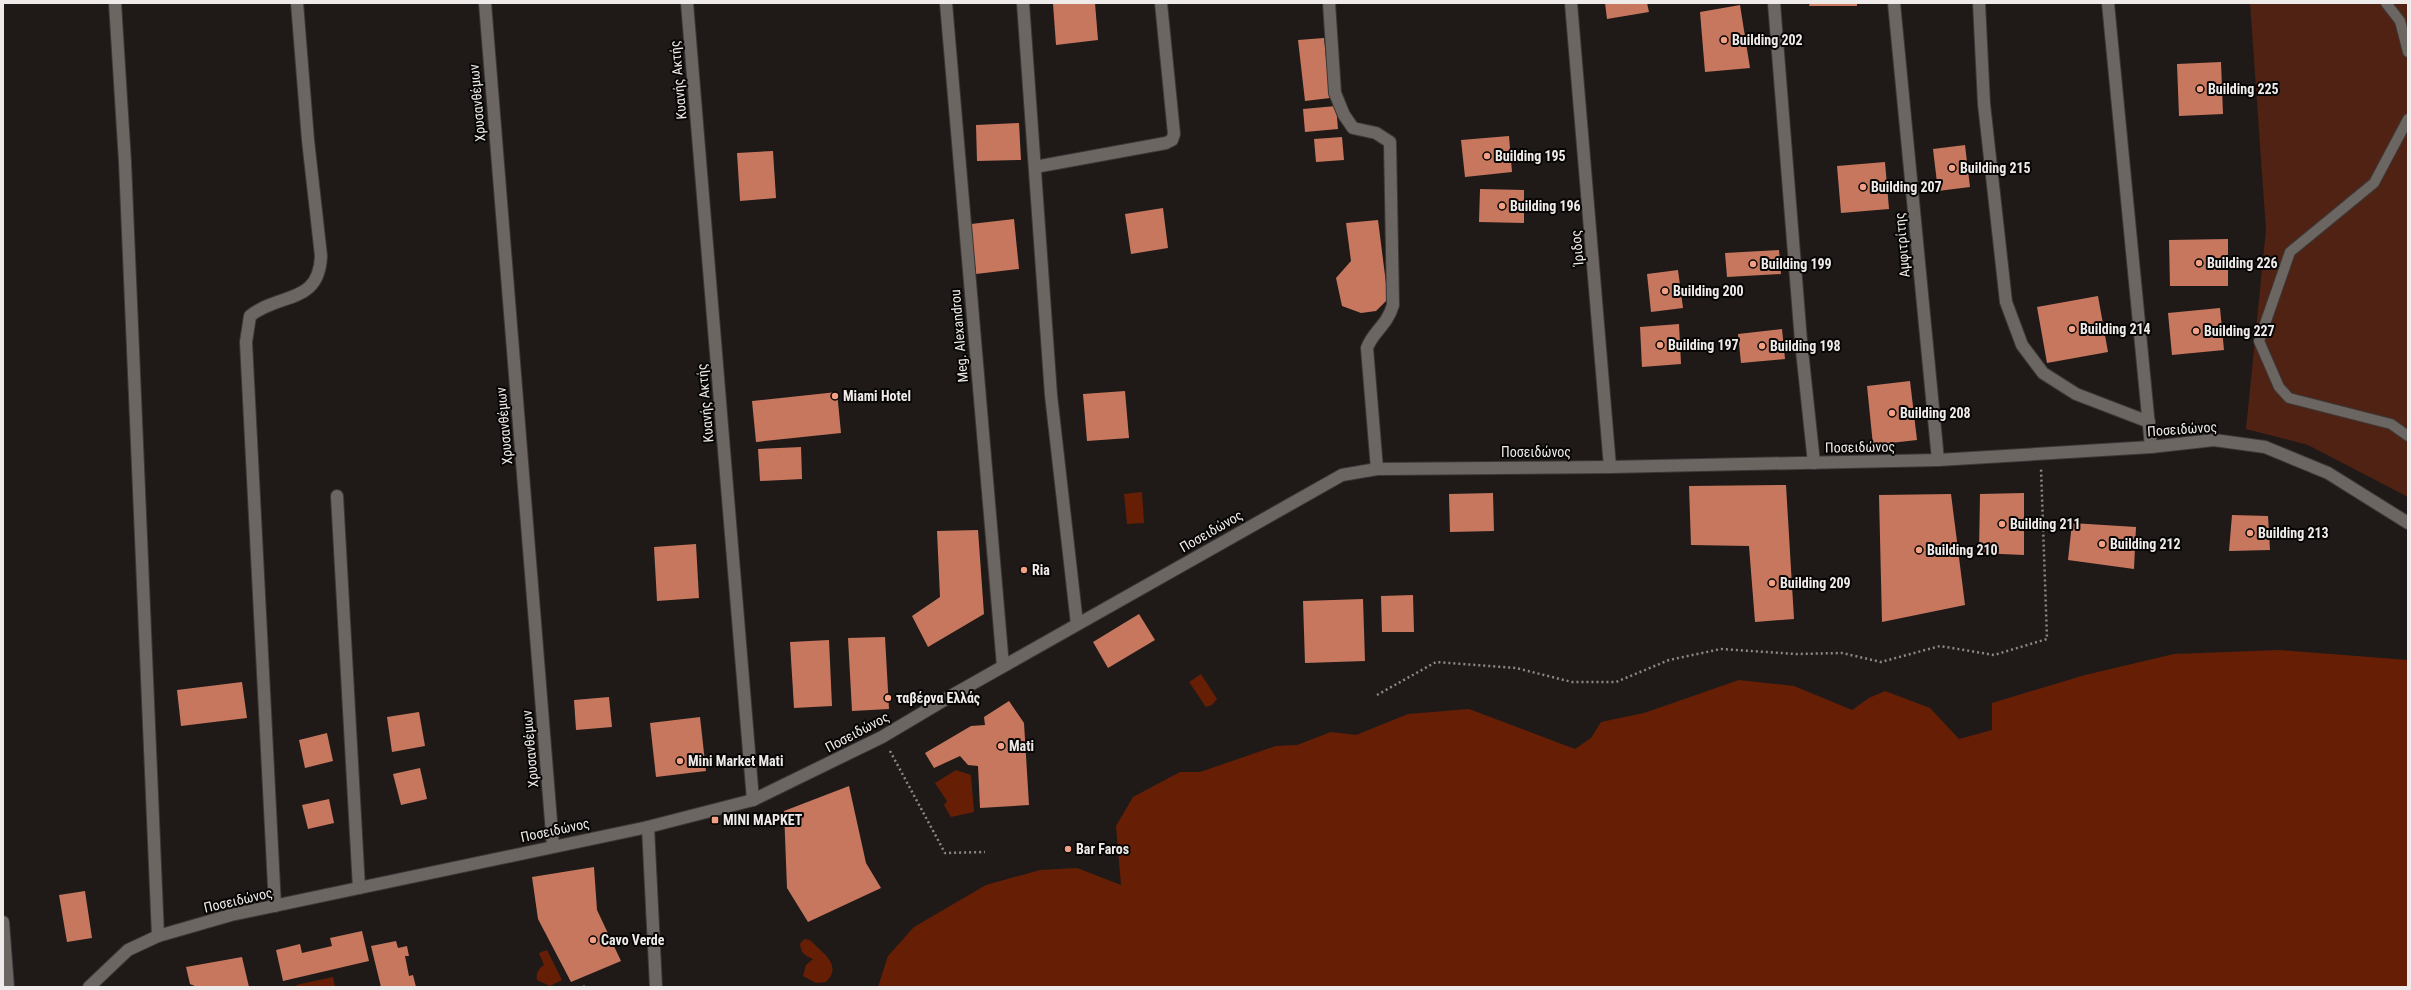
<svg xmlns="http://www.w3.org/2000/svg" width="2411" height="990" viewBox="0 0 2411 990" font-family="'Roboto Condensed',sans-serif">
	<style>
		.green { fill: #502213 }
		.water { fill: #661f05 }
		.building { fill: #c7775e }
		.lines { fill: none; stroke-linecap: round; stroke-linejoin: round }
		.service-casing { stroke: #3c3837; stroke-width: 12 }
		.minor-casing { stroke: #3c3837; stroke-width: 14 }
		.tertiary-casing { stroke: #3c3837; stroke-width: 14 }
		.path { stroke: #8d8887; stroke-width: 2.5; stroke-dasharray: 2 3; stroke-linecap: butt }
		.service { stroke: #6c6663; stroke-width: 10 }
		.minor { stroke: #6c6663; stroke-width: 12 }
		.tertiary { stroke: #6c6663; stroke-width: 12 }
		.poi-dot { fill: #f39f84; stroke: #070605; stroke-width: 1.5 }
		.labels { text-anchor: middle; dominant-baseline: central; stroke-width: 4; stroke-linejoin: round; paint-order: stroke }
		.poi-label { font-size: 14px; font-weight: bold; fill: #efebea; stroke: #070605; text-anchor: start }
		.street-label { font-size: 14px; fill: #efebea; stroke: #070605 }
	</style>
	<rect width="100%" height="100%" fill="#1f1a18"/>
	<path class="green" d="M2250,3H2408V497L2308,445L2246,429L2266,230Z"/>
	<g class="water">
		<path d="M1142,492L1144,523L1127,524L1124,494Z"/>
		<path d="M2280,650L2408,660V987H878L888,956L914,927L986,885L1040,870L1077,868L1121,885L1116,826L1133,797L1180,772H1200L1276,746L1297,745L1331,732L1356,735L1408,714L1469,709L1575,749L1591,738L1601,722L1644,713L1739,680L1794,686L1852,710L1869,698L1885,691L1930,708L1959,739L1992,730V703L2085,675L2174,654Z"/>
		<path d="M1201,674L1217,699L1212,705L1206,707L1189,682Z"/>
		<path d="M956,770L971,775L974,812L951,817L944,805L947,801L935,783Z"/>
		<path d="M804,939L810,940C821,952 844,965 826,982L816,983L803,976L806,965L813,959C805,956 801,953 800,944Z"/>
		<path d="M547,950L562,980L550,986L537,980C536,973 538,969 544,965L539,953Z"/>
		<path d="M333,977L335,987H297L296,985Z"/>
	</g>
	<g class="building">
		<path d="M1066,3H1095L1098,40L1056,45L1053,4Z"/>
		<path d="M1605,3H1647L1649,12L1607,19Z"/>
		<path d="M1810,3H1857V6H1809Z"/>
		<path d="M1740,5L1750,68L1705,72L1700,12Z"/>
		<path d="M1324,38L1330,98L1305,101L1298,40Z"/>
		<path d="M2221,62L2223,114L2179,116L2177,64Z"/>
		<path d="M1336,106L1338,129L1305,132L1303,109Z"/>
		<path d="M1019,123L1021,160L977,161L976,125Z"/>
		<path d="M1509,136L1512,172L1465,177L1461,140Z"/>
		<path d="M1342,137L1344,160L1316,162L1314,139Z"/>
		<path d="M1965,145L1970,187L1938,191L1933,149Z"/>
		<path d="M773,151L776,198L740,201L737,153Z"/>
		<path d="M1885,162L1889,209L1841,213L1837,166Z"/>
		<path d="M1480,189L1524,190V223L1479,222Z"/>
		<path d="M1163,208L1168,248L1131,254L1125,214Z"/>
		<path d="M1014,219L1019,269L976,274L971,224Z"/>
		<path d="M1378,220L1388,299L1376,311L1361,313L1342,306L1336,278L1351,261L1346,223Z"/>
		<path d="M2228,239V286H2170L2169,240Z"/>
		<path d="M1779,250L1781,274L1727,277L1725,253Z"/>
		<path d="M1678,270L1683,308L1651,312L1647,274Z"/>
		<path d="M2098,296L2108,352L2047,363L2037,307Z"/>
		<path d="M2220,308L2224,350L2172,355L2168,313Z"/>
		<path d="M1679,324L1681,364L1642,367L1640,327Z"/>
		<path d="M1782,329L1785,359L1741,363L1738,334Z"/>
		<path d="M1910,381L1917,440L1873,445L1867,386Z"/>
		<path d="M1125,391L1129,438L1087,441L1083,394Z"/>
		<path d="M837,392L841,433L756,442L752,401Z"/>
		<path d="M801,447L802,479L760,481L758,449Z"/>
		<path d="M1786,485L1794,619L1755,622L1749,546L1691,545L1689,486Z"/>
		<path d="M1493,493L1494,531L1450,532L1449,494Z"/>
		<path d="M2024,493V555L1979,553L1980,494Z"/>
		<path d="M1951,494L1965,605L1882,622L1879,495Z"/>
		<path d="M2232,515L2268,516L2270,550L2229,551Z"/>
		<path d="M2072,523L2136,527L2134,569L2068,560Z"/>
		<path d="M978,530L984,614L928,647L912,616L940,597L937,531Z"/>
		<path d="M696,544L699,598L657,601L654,547Z"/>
		<path d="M1413,595L1414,632H1382L1381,596Z"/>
		<path d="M1363,599L1365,661L1305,663L1303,601Z"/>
		<path d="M1139,614L1155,640L1108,668L1093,642Z"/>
		<path d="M885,637L889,709L852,711L848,638Z"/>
		<path d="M829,640L832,706L794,708L790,642Z"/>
		<path d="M242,682L247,718L181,726L177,690Z"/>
		<path d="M609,697L612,727L576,730L574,700Z"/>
		<path d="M1009,701L1024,723L1029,805L980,808L978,766L968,765L960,756L934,768L925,753L971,726L985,725L984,717Z"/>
		<path d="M419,712L425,746L392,752L387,717Z"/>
		<path d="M700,717L706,771L656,777L650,723Z"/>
		<path d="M327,733L333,761L305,768L299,740Z"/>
		<path d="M420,768L427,799L401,805L393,774Z"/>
		<path d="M849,786L866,863L881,888L808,922L787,888L784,811Z"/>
		<path d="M329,799L334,823L308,829L302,805Z"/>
		<path d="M594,867L597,910L621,961L571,982L538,919L532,877Z"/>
		<path d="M85,891L92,938L67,942L59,895Z"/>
		<path d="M362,931L369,961L283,981L276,950L300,944L302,953L332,946L330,938Z"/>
		<path d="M396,941L398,948L407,946L409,956H405L409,976L413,975L416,987H381L371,946Z"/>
		<path d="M242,957L249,987H197L190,984L186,967Z"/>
	</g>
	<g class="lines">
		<defs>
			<g id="service">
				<path d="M2386,3L2400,21L2408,52"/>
				<path d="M2408,119L2374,183L2290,252L2259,341L2279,387L2289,398L2391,424L2408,436"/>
			</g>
			<g id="minor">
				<path d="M115,3L125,162L158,936"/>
				<path d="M485,3L553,846"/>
				<path d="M946,3L1003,666"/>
				<path d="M1023,3L1051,395L1077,624"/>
				<path d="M1329,3L1335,93L1344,115L1353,128L1376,133L1390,142L1393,305C1387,326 1373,331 1367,348L1377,469"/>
				<path d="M1571,3L1610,467"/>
				<path d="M1774,3L1801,341L1814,463"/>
				<path d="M1894,3L1938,460"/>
				<path d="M1979,3L1984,104L2006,302L2022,345L2043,373L2076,394L2149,422"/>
				<path d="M2108,3L2151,447"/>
				<path d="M1035,167L1166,143L1172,140L1174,134L1161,3"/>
				<path d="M337,496L359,888"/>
				<path d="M648,827L656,987"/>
				<path d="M275,906L246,342L250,316C280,292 319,305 321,256L308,140L297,3"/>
				<path d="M3,922L8,987"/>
			</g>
			<g id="tertiary">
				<path d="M687,3L753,800"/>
				<path d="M89,987L128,950L158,936L231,915L648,827L753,800L882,737L956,693L1342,475L1377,469L1610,467L1938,460L2151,447L2214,440L2265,447L2328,473L2408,523"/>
			</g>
		</defs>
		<use href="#service" class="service-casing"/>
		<use href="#minor" class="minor-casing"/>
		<use href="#tertiary" class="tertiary-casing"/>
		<g class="path">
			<path d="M1377,695L1436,662L1516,668L1572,682H1616L1669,660L1721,649L1796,654L1842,653L1881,662L1940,646L1994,655L2047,639L2041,468"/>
			<path d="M890,751L945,853L985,852"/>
			<path d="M583,987L586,986"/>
		</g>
		<use href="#service" class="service"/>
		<use href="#minor" class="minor"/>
		<use href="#tertiary" class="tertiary"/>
	</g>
	<g class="poi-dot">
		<circle cx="1724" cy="40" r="4"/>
		<circle cx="2200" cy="89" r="4"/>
		<circle cx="1487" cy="156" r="4"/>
		<circle cx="1952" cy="168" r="4"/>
		<circle cx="1863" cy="187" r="4"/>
		<circle cx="1502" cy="206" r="4"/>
		<circle cx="2199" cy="263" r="4"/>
		<circle cx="1753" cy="264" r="4"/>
		<circle cx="1665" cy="291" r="4"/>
		<circle cx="2072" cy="329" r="4"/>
		<circle cx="2196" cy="331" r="4"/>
		<circle cx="1660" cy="345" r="4"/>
		<circle cx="1762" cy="346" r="4"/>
		<circle cx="835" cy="396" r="4"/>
		<circle cx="1892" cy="413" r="4"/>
		<circle cx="2002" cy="524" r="4"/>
		<circle cx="2250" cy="533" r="4"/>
		<circle cx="2102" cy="544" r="4"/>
		<circle cx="1919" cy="550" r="4"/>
		<circle cx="1024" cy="570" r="4"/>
		<circle cx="1772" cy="583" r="4"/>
		<circle cx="888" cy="698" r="4"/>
		<circle cx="1001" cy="746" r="4"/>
		<circle cx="680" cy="761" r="4"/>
		<rect x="711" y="816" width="8" height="8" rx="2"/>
		<circle cx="1068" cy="849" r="4"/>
		<circle cx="593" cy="940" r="4"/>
	</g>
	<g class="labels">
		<g class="poi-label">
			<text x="1732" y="40">Building 202</text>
			<text x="2208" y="89">Building 225</text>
			<text x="1495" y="156">Building 195</text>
			<text x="1960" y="168">Building 215</text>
			<text x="1871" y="187">Building 207</text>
			<text x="1510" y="206">Building 196</text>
			<text x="2207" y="263">Building 226</text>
			<text x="1761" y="264">Building 199</text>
			<text x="1673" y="291">Building 200</text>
			<text x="2080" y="329">Building 214</text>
			<text x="2204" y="331">Building 227</text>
			<text x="1668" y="345">Building 197</text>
			<text x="1770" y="346">Building 198</text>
			<text x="843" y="396">Miami Hotel</text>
			<text x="1900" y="413">Building 208</text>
			<text x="2010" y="524">Building 211</text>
			<text x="2258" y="533">Building 213</text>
			<text x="2110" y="544">Building 212</text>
			<text x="1927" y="550">Building 210</text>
			<text x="1032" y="570">Ria</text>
			<text x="1780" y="583">Building 209</text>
			<text x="896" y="698">ταβέρνα Ελλάς</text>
			<text x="1009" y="746">Mati</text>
			<text x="688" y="761">Mini Market Mati</text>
			<text x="723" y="820">ΜΙΝΙ ΜΑΡΚΕΤ</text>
			<text x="1076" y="849">Bar Faros</text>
			<text x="601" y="940">Cavo Verde</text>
		</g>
		<g class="street-label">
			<text transform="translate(678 80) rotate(-95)">Κυανής Ακτής</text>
			<text transform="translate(477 103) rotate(-95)">Χρυσανθέμων</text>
			<text transform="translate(1902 245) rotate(-95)">Αμφιτρίτης</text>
			<text transform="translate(1577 248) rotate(-95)">Ίριδος</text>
			<text transform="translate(959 336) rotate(-95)">Meg. Alexandrou</text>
			<text transform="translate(705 403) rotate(-95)">Κυανής Ακτής</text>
			<text transform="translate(504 426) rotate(-95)">Χρυσανθέμων</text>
			<text transform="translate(2182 429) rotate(-4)">Ποσειδώνος</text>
			<text transform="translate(1860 447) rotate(-1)">Ποσειδώνος</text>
			<text x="1536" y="452">Ποσειδώνος</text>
			<text transform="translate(1211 531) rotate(-30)">Ποσειδώνος</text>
			<text transform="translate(857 732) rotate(-28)">Ποσειδώνος</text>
			<text transform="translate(530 749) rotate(-95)">Χρυσανθέμων</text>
			<text transform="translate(555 830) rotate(-12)">Ποσειδώνος</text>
			<text transform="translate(238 900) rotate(-13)">Ποσειδώνος</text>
		</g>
	</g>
	<rect width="2411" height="990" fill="none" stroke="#efebea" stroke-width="8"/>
</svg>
